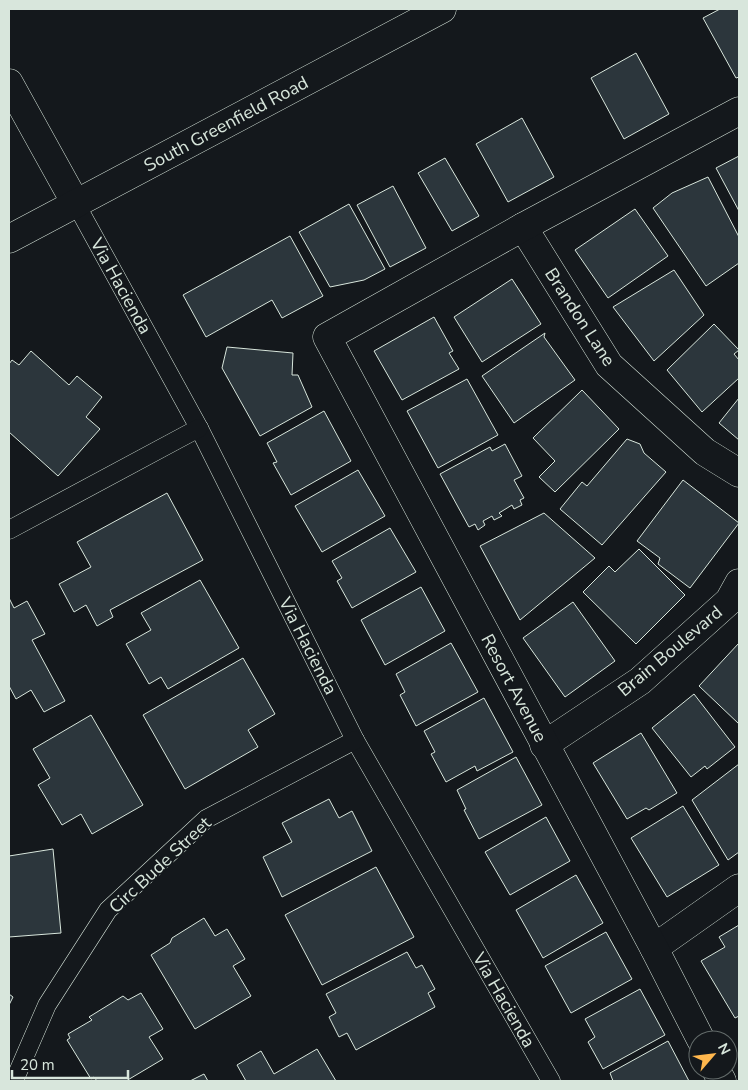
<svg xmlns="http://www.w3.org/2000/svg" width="748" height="1090" viewBox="0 0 748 1090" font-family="'Nunito Sans',sans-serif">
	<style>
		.building { fill: #2c363c; stroke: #d8e6dc }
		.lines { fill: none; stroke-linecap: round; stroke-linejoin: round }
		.lane-casing { stroke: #d8e6dc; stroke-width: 19 }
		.street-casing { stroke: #d8e6dc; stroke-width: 29 }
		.secondary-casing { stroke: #d8e6dc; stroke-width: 29 }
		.lane { stroke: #14181c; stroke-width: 18 }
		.street { stroke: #14181c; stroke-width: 28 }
		.secondary { stroke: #14181c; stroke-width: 28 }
		.labels { text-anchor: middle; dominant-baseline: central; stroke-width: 4; stroke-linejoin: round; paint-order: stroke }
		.street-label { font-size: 18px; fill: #d8e6dc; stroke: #14181c }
	</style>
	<rect width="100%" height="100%" fill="#14181c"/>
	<g class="building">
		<path d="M720,9H739V77L736,78L703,18Z"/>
		<path d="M636,53L669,114L624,139L591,78Z"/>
		<path d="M522,118L554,177L508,202L476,144Z"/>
		<path d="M739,156V211L716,168Z"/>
		<path d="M445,158L479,216L452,231L418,173Z"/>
		<path d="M708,177L739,237V263L706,286L653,208L672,193Z"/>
		<path d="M393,186L426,248L390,267L357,205Z"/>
		<path d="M349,204L385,269L364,280L330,287L299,232Z"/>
		<path d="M635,209L668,256L608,298L575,250Z"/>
		<path d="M290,236L323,296L282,318L272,300L206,337L183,295Z"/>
		<path d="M674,270L704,315L654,361L613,307Z"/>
		<path d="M512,279L541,324L482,362L454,317Z"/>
		<path d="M434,317L453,351L449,353L459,369L402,400L374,351Z"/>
		<path d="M714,324L739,350L734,354L739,360V378L702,412L667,370Z"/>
		<path d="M545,333L544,337L575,380L514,423L482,376Z"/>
		<path d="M227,347L293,353L292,375H298L312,407L260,436L222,368Z"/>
		<path d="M31,351L69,385L77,376L102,397L86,417L100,429L58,476L9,432V364L12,360L19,365Z"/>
		<path d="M467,379L498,435L438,468L407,411Z"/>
		<path d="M582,390L619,429L555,492L539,477L555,461L533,438Z"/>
		<path d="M739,398V440L719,423Z"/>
		<path d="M324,411L351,461L291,495L273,463L277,462L267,443Z"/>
		<path d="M627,439L640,444L644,453L666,472L602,545L560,509L582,482L587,486Z"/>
		<path d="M505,444L522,476L514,480L524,498L520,500L522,505L514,509L512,505L499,513L502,516L494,520L492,516L483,521L485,525L478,530L475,524L469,527L440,474L490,447L492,451Z"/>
		<path d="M358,470L385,516L322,552L295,506Z"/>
		<path d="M683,480L739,523L690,588L658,564L660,558L637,541Z"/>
		<path d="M167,493L203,560L110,610L113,617L97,626L86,605L74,612L59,584L91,567L77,542Z"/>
		<path d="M544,513L595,558L520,620L480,546Z"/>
		<path d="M390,528L416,572L352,608L337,581L342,578L332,561Z"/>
		<path d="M639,549L685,595L636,644L583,592L609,566L615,572Z"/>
		<path d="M200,580L239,648L168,689L161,677L149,684L126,644L151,630L141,613Z"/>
		<path d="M421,587L445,631L385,665L361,620Z"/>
		<path d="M9,598L14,608L27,601L45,634L32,640L65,701L44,712L31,690L16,699L9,686Z"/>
		<path d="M573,602L615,661L565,697L523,638Z"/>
		<path d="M451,643L478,692L416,726L400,695L405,692L396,674Z"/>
		<path d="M739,643V724L699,686Z"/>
		<path d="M243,658L275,714L248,730L258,747L185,789L143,715Z"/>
		<path d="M694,694L735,747L707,769L705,766L691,777L652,728Z"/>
		<path d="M484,698L513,752L477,771L475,766L446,782L431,754L435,752L424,731Z"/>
		<path d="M91,715L143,805L92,834L81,814L62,825L38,785L50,778L33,749Z"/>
		<path d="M641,733L677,793L649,810L646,808L627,819L593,763Z"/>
		<path d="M516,757L542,805L479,839L464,810L466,809L457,790Z"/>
		<path d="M739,764V852L728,860L692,800Z"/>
		<path d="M329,799L339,818L352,811L372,851L282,897L263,857L292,842L282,823Z"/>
		<path d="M683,806L719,865L667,897L631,838Z"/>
		<path d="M546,817L570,861L510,895L485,852Z"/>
		<path d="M53,849L61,933L9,937V856Z"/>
		<path d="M376,867L414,937L322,985L285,915Z"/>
		<path d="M576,875L603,923L543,958L516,910Z"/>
		<path d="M204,918L215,936L227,929L245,959L233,966L251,996L195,1029L151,955L170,943L172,938Z"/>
		<path d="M739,925V1016L735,1018L701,961L725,947L719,937Z"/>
		<path d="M606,932L632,979L571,1013L545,966Z"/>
		<path d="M407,952L416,968L422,965L435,989L428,993L435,1007L356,1050L347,1033L339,1037L329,1017L336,1013L326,994Z"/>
		<path d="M640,989L665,1035L603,1069L588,1042L595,1037L585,1019Z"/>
		<path d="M141,993L163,1029L149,1037L163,1059L126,1081H97L94,1077L91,1079L67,1040L70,1038L68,1034L92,1020L89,1017L123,996L128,1000Z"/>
		<path d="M9,994L13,997L9,1005Z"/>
		<path d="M668,1041L689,1081H613L610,1073Z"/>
		<path d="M317,1049L336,1081H246L237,1065L261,1051L274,1074Z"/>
		<path d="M204,1074L208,1081H190Z"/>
	</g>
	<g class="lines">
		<defs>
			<g id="lane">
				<path d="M76,204L199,428L355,740L551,1081"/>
				<path d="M9,530L199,428"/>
				<path d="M14,1081L47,1005L108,910L206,819L355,740"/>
			</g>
			<g id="street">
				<path d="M9,83L76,204"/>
				<path d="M523,227L609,365L705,452L739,473"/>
				<path d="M544,745L640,681L729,601L739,583"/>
				<path d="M654,948L739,888"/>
				<path d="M701,1040L654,948L327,337L523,227L739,111"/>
				<path d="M716,1070L722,1081"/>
			</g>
			<path id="secondary" d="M9,239L442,9"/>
		</defs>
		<use href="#lane" class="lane-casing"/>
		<use href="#street" class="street-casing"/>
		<use href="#secondary" class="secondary-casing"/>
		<use href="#lane" class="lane"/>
		<use href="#street" class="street"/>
		<use href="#secondary" class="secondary"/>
	</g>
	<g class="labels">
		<g class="street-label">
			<text transform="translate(226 124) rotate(-28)">South Greenfield Road</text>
			<text transform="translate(121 286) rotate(61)">Via Hacienda</text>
			<text transform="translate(580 317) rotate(57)">Brandon Lane</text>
			<text transform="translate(308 646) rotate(63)">Via Hacienda</text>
			<text transform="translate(670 651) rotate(-40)">Brain Boulevard</text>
			<text transform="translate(514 688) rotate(62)">Resort Avenue</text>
			<text transform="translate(160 865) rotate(-43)">Circ Bude Street</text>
			<text transform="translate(504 1000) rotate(60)">Via Hacienda</text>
		</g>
	</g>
	<rect width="748" height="1090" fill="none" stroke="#d8e6dc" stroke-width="20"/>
	<g transform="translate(713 1055) rotate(62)"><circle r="24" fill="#14181c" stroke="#626a69"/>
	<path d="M0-4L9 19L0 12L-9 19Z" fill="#ffb74d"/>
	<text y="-8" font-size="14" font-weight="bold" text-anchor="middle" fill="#d8e6dc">N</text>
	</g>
	<path d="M12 1070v8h116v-8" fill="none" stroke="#d8e6dc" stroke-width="2.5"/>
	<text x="20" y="1070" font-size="15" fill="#d8e6dc" stroke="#14181c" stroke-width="4" paint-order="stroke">20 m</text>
</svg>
